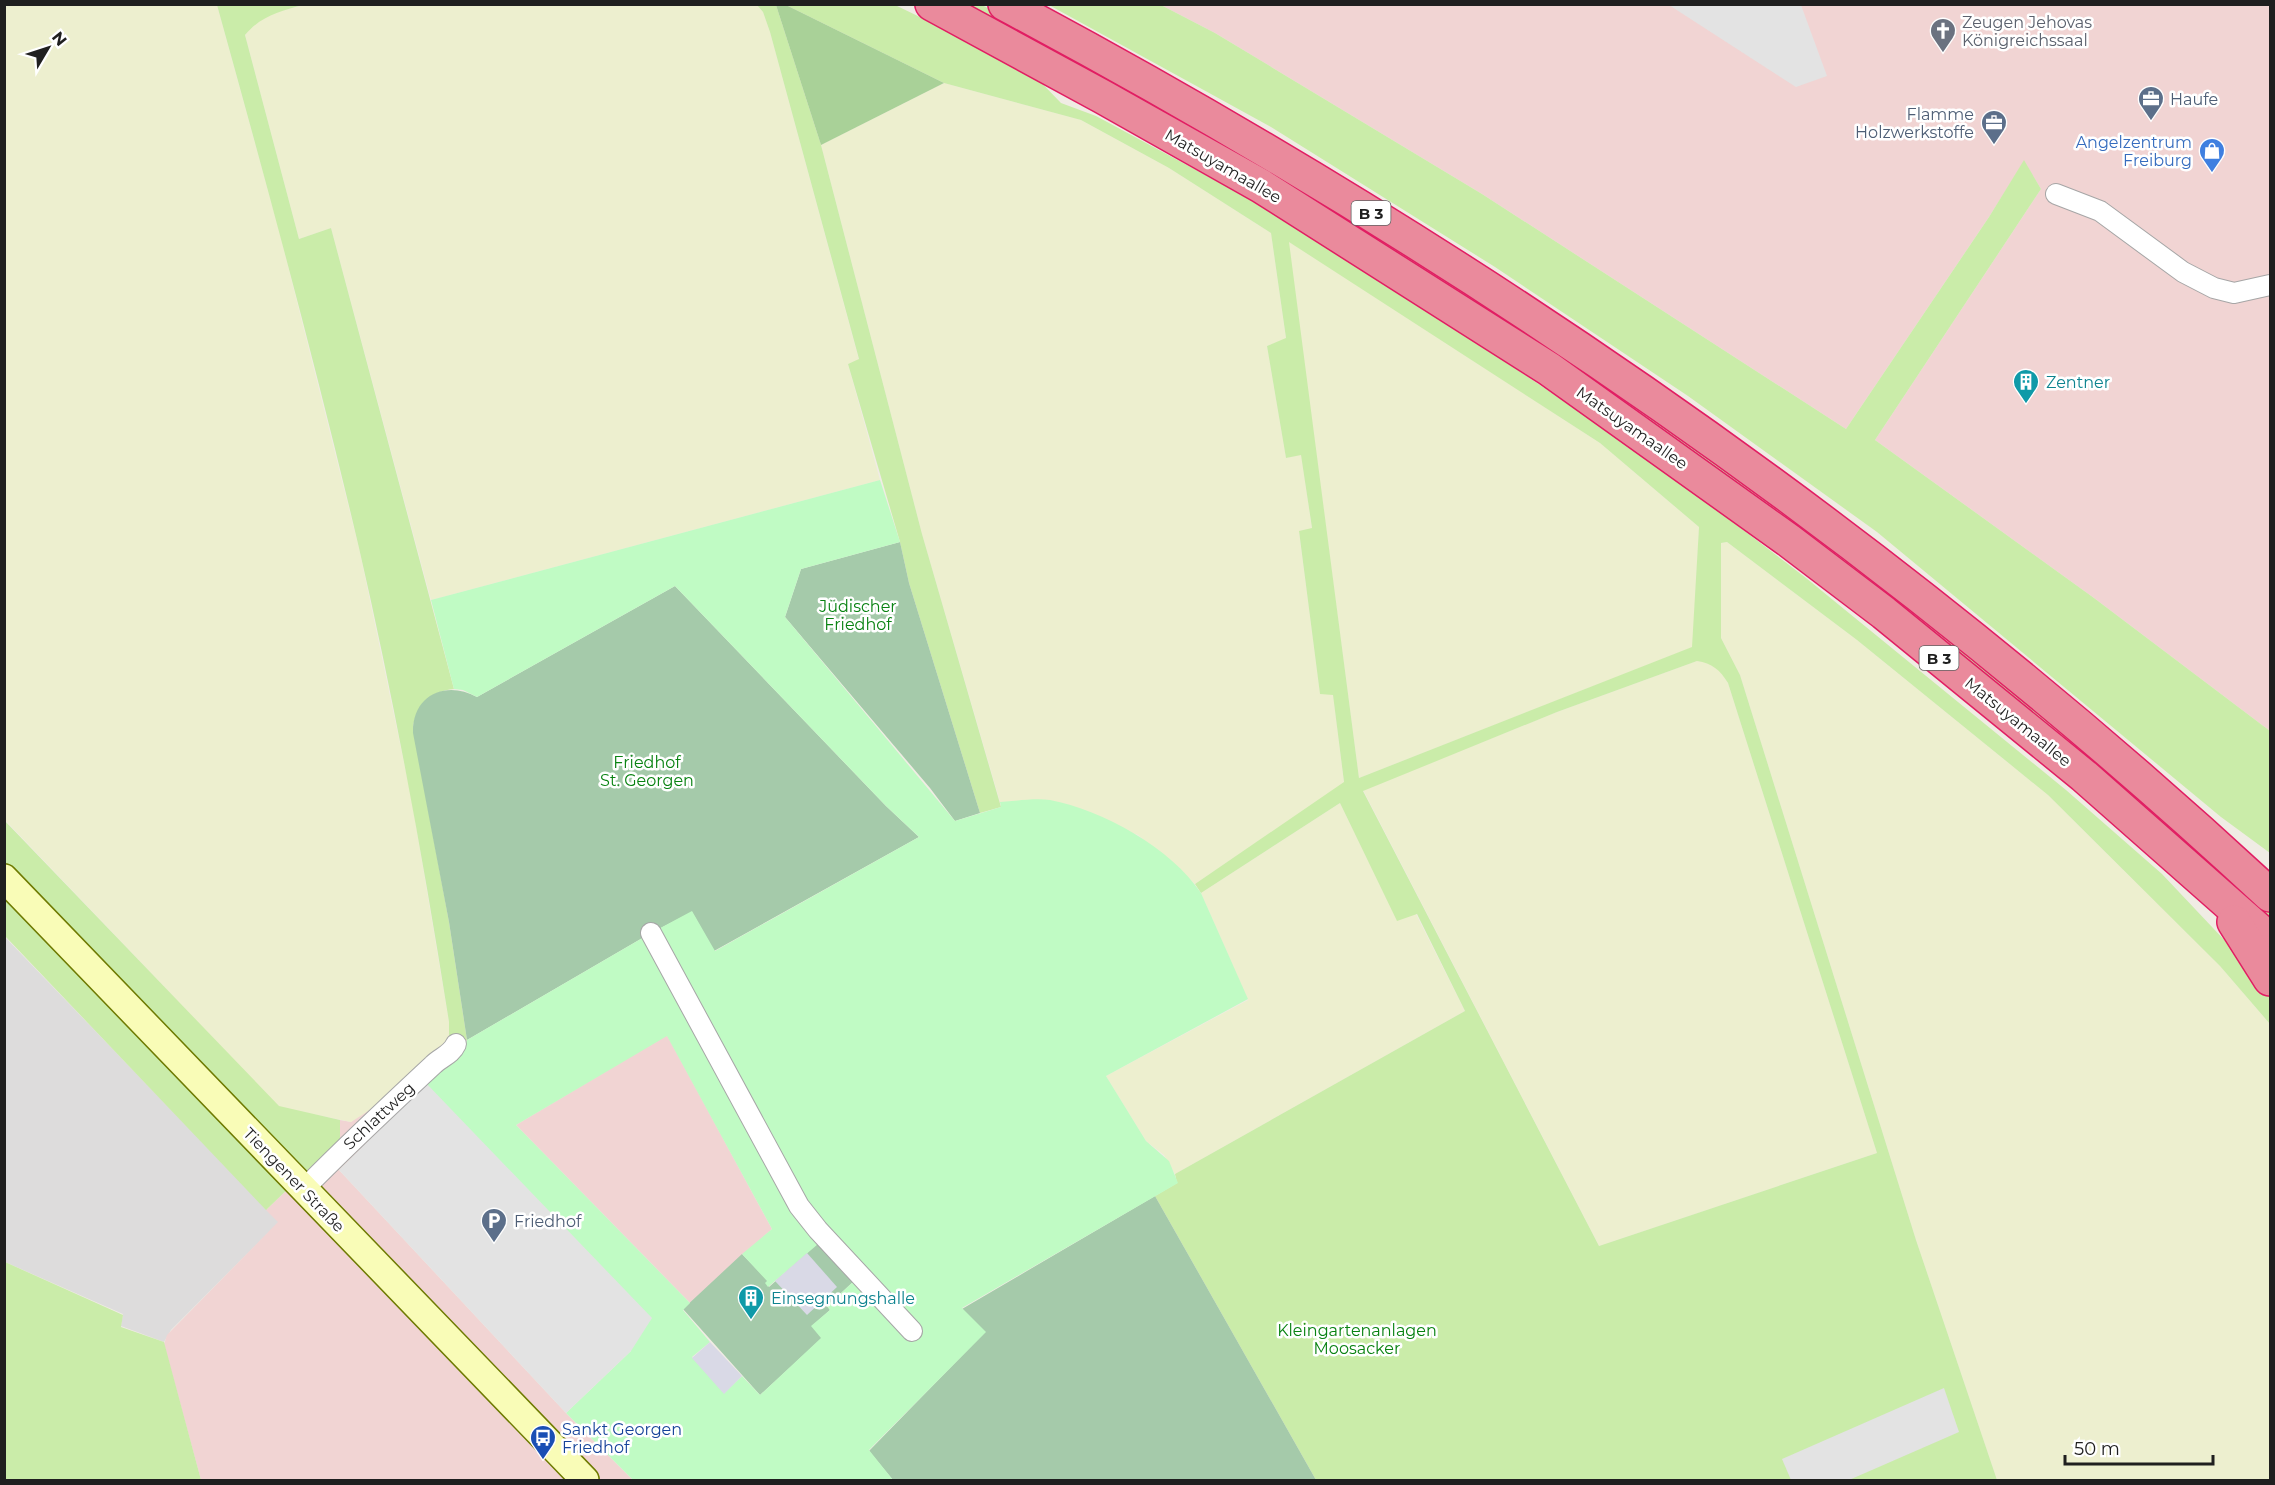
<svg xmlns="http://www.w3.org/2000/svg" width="2275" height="1485" viewBox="0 0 2275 1485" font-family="Montserrat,sans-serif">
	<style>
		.residential { fill: #dddcdc }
		.commercial { fill: #f1d4d3 }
		.farmland { fill: #edefcf }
		.grass { fill: #caeca9; fill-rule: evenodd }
		.forest { fill: #a9d198 }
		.cemetery { fill: #a5caaa }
		.park { fill: #c0fbc4; fill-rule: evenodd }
		.parking { fill: #e3e3e3 }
		.plaza { fill: #d9d9e6 }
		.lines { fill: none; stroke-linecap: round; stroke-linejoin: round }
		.street-casing { stroke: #a6a6a6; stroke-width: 22 }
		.secondary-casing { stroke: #6e7a01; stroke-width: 30 }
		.highway-casing { stroke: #e11e63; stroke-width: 36 }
		.street { stroke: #fff; stroke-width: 20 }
		.secondary { stroke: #f9fcb7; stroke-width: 27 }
		.highway { stroke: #ea8a9c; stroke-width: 33 }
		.labels { text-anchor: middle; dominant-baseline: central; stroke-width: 5; stroke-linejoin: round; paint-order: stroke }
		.shield { fill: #fff; stroke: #626262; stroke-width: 1.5 }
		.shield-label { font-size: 15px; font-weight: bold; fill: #1f1f1f }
		.worship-label { font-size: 16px; fill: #5b616d; stroke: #fff; text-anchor: start }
		.service-label { font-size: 16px; fill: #4e5e75; stroke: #fff; text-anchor: start }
		.shop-label { font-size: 16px; fill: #366cbe; stroke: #fff; text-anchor: end }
		.street-label { font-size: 16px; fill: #1f1f1f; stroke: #fff }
		.culture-label { font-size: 16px; fill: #0d838f; stroke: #fff; text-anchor: start }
		.park-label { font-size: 16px; fill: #088211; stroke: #fff }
		.transit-label { font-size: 16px; fill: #164399; stroke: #fff; text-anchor: start }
	</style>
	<rect width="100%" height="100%" fill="#f0ece4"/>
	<path class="residential" d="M4,936L279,1222L171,1330L164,1342L121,1326L123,1314L5,1262Z"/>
	<g class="commercial">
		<path d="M1161,5H2270V731L2094,598L1875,440L2041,189L2024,161L1989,217L1846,429L1482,194L1215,33Z"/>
		<path d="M667,1035L772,1229L690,1303L516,1125Z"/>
		<path d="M449,1040H467L461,1055L424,1081L406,1104L339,1170L566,1413L633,1480H201L164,1344L167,1335L278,1222L266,1210L340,1139V1120L351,1122Z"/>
	</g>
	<g class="farmland">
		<path d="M5,5H217L280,234L359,548L411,796L449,1022V1040L387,1099L351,1122L279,1107L5,820Z"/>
		<path d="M303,5H757L763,12L770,32L859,360L848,364L880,480L431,600L331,228L299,239L245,35L255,23L272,13Z"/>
		<path d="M944,83L1081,120L1169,168L1271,233L1286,339L1267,346L1286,458L1301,454L1312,529L1299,532L1320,693L1333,694L1344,783L1195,884L1138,835L1048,800L1000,802L922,534L821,145Z"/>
		<path d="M1288,241L1600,443L1699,527L1693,647L1359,778Z"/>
		<path d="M1727,542L1857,640L2048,795L2220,966L2270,1024V1480H1997L1916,1240L1740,675L1721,638V543Z"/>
		<path d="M1697,661L1709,662L1721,672L1728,683L1877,1153L1599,1246L1363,790L1557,712Z"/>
		<path d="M1340,803L1397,920L1416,914L1465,1011L1175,1174L1164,1155L1146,1141L1106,1076L1248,1000L1201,893Z"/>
	</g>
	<g class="grass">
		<path d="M217,5H303C280,11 261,16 245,35L299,239L331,228L454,689C431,691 417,704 413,727L449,922L467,1040H449V1022C424,863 395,704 359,548C316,365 267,185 217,5Z"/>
		<path d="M757,5H776L821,145L922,534L1001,807L980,813L909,583L900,542L848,364L859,359L770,32L763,12Z"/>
		<path d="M786,5H895L1028,69L1061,103L1096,116L1259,204L1427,309L1657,464L1806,578L2066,790L2162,874L2246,963L2270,969V1024L2220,966L2048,795L1857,640L1727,542L1721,543V638L1740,675L1916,1240L1997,1480H1316L1155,1196L1177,1183L1175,1174L1465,1011L1417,914L1397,921L1340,803L1201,893L1195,884L1344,782L1333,695L1320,694L1299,531L1312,528L1301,455L1286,458L1267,346L1286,338L1271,233L1169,168L1081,120L944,83ZM1289,242L1600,443L1699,527L1692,647L1359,778ZM1697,661C1712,663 1720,670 1728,683L1877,1153L1599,1246L1363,791L1557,712Z"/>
		<path d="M966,5H982L1142,91L1290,176L1713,456L2108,765L2270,911V923L1793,524L1705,460L1529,337L1283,182Z"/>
		<path d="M1049,5H1161L1215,33L1482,194L1846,429L1989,217L2024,160L2041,189L1875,440L2094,598L2270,731V853L2221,817L1877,532L1688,396L1495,267L1271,127Z"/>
		<path d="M4,820L279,1106L340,1120V1139L266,1210L5,936Z"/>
		<path d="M5,1262L123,1315L121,1327L164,1342L201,1480H5Z"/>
	</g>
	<path class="forest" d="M776,5H786L944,83L821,145Z"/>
	<g class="cemetery">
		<path d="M900,542L909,583L980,813L955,821L930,788L785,617L801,569Z"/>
		<path d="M675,586L886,806L919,837L714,951L692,912L651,933L467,1040L449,922L413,733C412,695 446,680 477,697Z"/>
		<path d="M1155,1196L1316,1480H893L869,1451L985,1332L962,1309Z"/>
		<path d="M812,1237L867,1269L827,1306L830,1310L812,1326L822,1338L760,1395L683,1309L742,1254L768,1281L769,1287L817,1244Z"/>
	</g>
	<path class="park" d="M880,480L900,542L801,569L785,617L955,821L1001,807L1000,802C1016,801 1035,798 1050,800C1103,810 1171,848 1201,893L1248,999L1106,1076L1146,1141L1169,1161L1178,1183L962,1308L986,1332L869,1450L893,1480H633L566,1413L631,1351L424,1081L461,1055L467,1040L651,933L692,911L715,951L919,837L886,806L675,586L477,697L463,690L454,689L431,600ZM667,1036L772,1229L742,1254L767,1281L765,1283L768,1287L818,1244L812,1237L867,1269L827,1306L830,1310L811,1326L821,1338L760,1395L742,1376L724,1393L692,1357L710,1342L683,1310L690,1303L516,1125Z"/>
	<g class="parking">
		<path d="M1669,5H1801L1827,76L1796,87Z"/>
		<path d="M424,1081L652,1318L631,1351L566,1413L339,1170L406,1104Z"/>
		<path d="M1944,1388L1959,1432L1849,1480H1791L1782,1459Z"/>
	</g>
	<g class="plaza">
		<path d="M807,1253L837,1287L807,1315L775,1281Z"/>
		<path d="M710,1342L742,1376L724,1394L692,1358Z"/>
	</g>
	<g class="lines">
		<defs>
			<g id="street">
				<path d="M2056,194L2100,211L2183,272L2214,288L2234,293L2270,285"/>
				<path d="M651,933L799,1206L818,1230L912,1331"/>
				<path d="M303,1190C345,1147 389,1106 433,1065C441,1057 451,1055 456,1044"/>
			</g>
			<path id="secondary" d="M4,878L585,1480"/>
			<g id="highway">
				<path d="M932,4L1103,97L1261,186L1549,369L1788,540L1884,613L2084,776L2270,940"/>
				<path d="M1005,4C1463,248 1890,542 2270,895"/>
				<path d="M2234,922L2270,979"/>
			</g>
		</defs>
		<use href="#street" class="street-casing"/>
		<use href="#secondary" class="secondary-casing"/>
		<use href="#highway" class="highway-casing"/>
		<use href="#street" class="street"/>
		<use href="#secondary" class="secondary"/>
		<use href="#highway" class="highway"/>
	</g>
	<defs>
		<symbol id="church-pin" viewBox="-11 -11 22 30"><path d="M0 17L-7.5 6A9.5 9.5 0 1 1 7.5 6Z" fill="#6b7280" stroke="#fff"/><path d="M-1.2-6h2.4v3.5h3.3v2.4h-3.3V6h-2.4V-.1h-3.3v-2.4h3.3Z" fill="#fff"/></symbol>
		<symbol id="office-pin" viewBox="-11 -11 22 30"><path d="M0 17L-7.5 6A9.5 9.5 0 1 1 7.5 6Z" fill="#5c6f8a" stroke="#fff"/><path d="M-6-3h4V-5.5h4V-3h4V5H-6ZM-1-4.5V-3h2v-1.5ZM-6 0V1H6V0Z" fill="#fff"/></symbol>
		<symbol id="shop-pin" viewBox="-11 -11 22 30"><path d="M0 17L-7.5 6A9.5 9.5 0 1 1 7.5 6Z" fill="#3f7fe0" stroke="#fff"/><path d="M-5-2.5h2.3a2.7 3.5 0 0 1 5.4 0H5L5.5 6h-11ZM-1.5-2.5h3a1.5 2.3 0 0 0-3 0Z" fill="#fff"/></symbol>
		<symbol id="building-pin" viewBox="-11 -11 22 30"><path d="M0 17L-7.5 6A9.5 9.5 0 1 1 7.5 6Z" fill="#0f9aa8" stroke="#fff"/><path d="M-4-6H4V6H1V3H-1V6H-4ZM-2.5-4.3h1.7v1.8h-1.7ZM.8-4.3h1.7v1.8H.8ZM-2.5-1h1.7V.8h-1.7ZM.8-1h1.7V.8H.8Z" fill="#fff"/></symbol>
		<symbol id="parking-pin" viewBox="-11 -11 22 30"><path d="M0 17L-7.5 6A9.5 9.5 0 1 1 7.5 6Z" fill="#5c6f8a" stroke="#fff"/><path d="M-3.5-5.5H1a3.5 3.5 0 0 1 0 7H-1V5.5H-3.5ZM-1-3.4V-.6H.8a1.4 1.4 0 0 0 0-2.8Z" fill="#fff"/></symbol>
		<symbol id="bus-pin" viewBox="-11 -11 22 30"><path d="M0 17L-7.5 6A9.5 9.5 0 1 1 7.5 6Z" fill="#1a4fb4" stroke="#fff"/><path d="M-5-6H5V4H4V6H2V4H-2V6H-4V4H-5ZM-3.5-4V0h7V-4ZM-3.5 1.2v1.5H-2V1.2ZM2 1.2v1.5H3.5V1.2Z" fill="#fff"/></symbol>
	</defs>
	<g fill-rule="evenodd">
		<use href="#church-pin" x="1928" y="16" width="30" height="40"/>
		<use href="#office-pin" x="2136" y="84" width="30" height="40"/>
		<use href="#office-pin" x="1979" y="108" width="30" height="40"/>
		<use href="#shop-pin" x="2197" y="136" width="30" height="40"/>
		<use href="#building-pin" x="2011" y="367" width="30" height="40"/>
		<use href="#parking-pin" x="479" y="1206" width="30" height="40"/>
		<use href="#building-pin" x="736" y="1283" width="30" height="40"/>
		<use href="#bus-pin" x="528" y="1423" width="30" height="40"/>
	</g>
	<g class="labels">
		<g class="shield">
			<rect x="1351.5" y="201" width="39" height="24" rx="4.5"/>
			<rect x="1919.5" y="646" width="39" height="24" rx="4.5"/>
		</g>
		<g class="shield-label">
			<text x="1371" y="213">B 3</text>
			<text x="1939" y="658">B 3</text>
		</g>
		<g class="worship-label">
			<text x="1962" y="22">Zeugen Jehovas<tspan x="1962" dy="18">Königreichssaal</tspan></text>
		</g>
		<g class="service-label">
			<text x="2170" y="99">Haufe</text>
			<text x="1974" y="114" text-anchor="end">Flamme<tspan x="1974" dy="18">Holzwerkstoffe</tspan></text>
			<text x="514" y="1221">Friedhof</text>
		</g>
		<g class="shop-label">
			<text x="2192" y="142">Angelzentrum<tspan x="2192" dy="18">Freiburg</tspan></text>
		</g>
		<g class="street-label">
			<text transform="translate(1223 166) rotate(30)">Matsuyamaallee</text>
			<text transform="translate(1632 428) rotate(35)">Matsuyamaallee</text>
			<text transform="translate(2018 722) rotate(39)">Matsuyamaallee</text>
			<text transform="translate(379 1116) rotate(-43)">Schlattweg</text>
			<text transform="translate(294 1180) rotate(46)">Tiengener Straße</text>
		</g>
		<g class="culture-label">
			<text x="2046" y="382">Zentner</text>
			<text x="771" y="1298">Einsegnungshalle</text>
		</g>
		<g class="park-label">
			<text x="858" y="606">Jüdischer<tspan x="858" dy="18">Friedhof</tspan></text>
			<text x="647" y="762">Friedhof<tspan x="647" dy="18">St. Georgen</tspan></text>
			<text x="1357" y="1330">Kleingartenanlagen<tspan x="1357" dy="18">Moosacker</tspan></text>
		</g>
		<g class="transit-label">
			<text x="562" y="1429">Sankt Georgen<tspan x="562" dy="18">Friedhof</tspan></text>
		</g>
	</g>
	<rect width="2275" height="1485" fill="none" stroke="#1f1f1f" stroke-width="12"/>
	<g transform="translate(48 48) rotate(51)" stroke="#ffffff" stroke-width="4.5" paint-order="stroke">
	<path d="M0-4.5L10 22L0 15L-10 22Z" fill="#1f1f1f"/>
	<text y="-9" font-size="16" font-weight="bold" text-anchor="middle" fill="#1f1f1f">N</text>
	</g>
	<path d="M2065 1455v9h148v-9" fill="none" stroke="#1f1f1f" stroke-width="3"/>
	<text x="2074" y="1455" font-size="18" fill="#1f1f1f" stroke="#ffffff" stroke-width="4.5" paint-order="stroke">50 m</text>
</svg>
